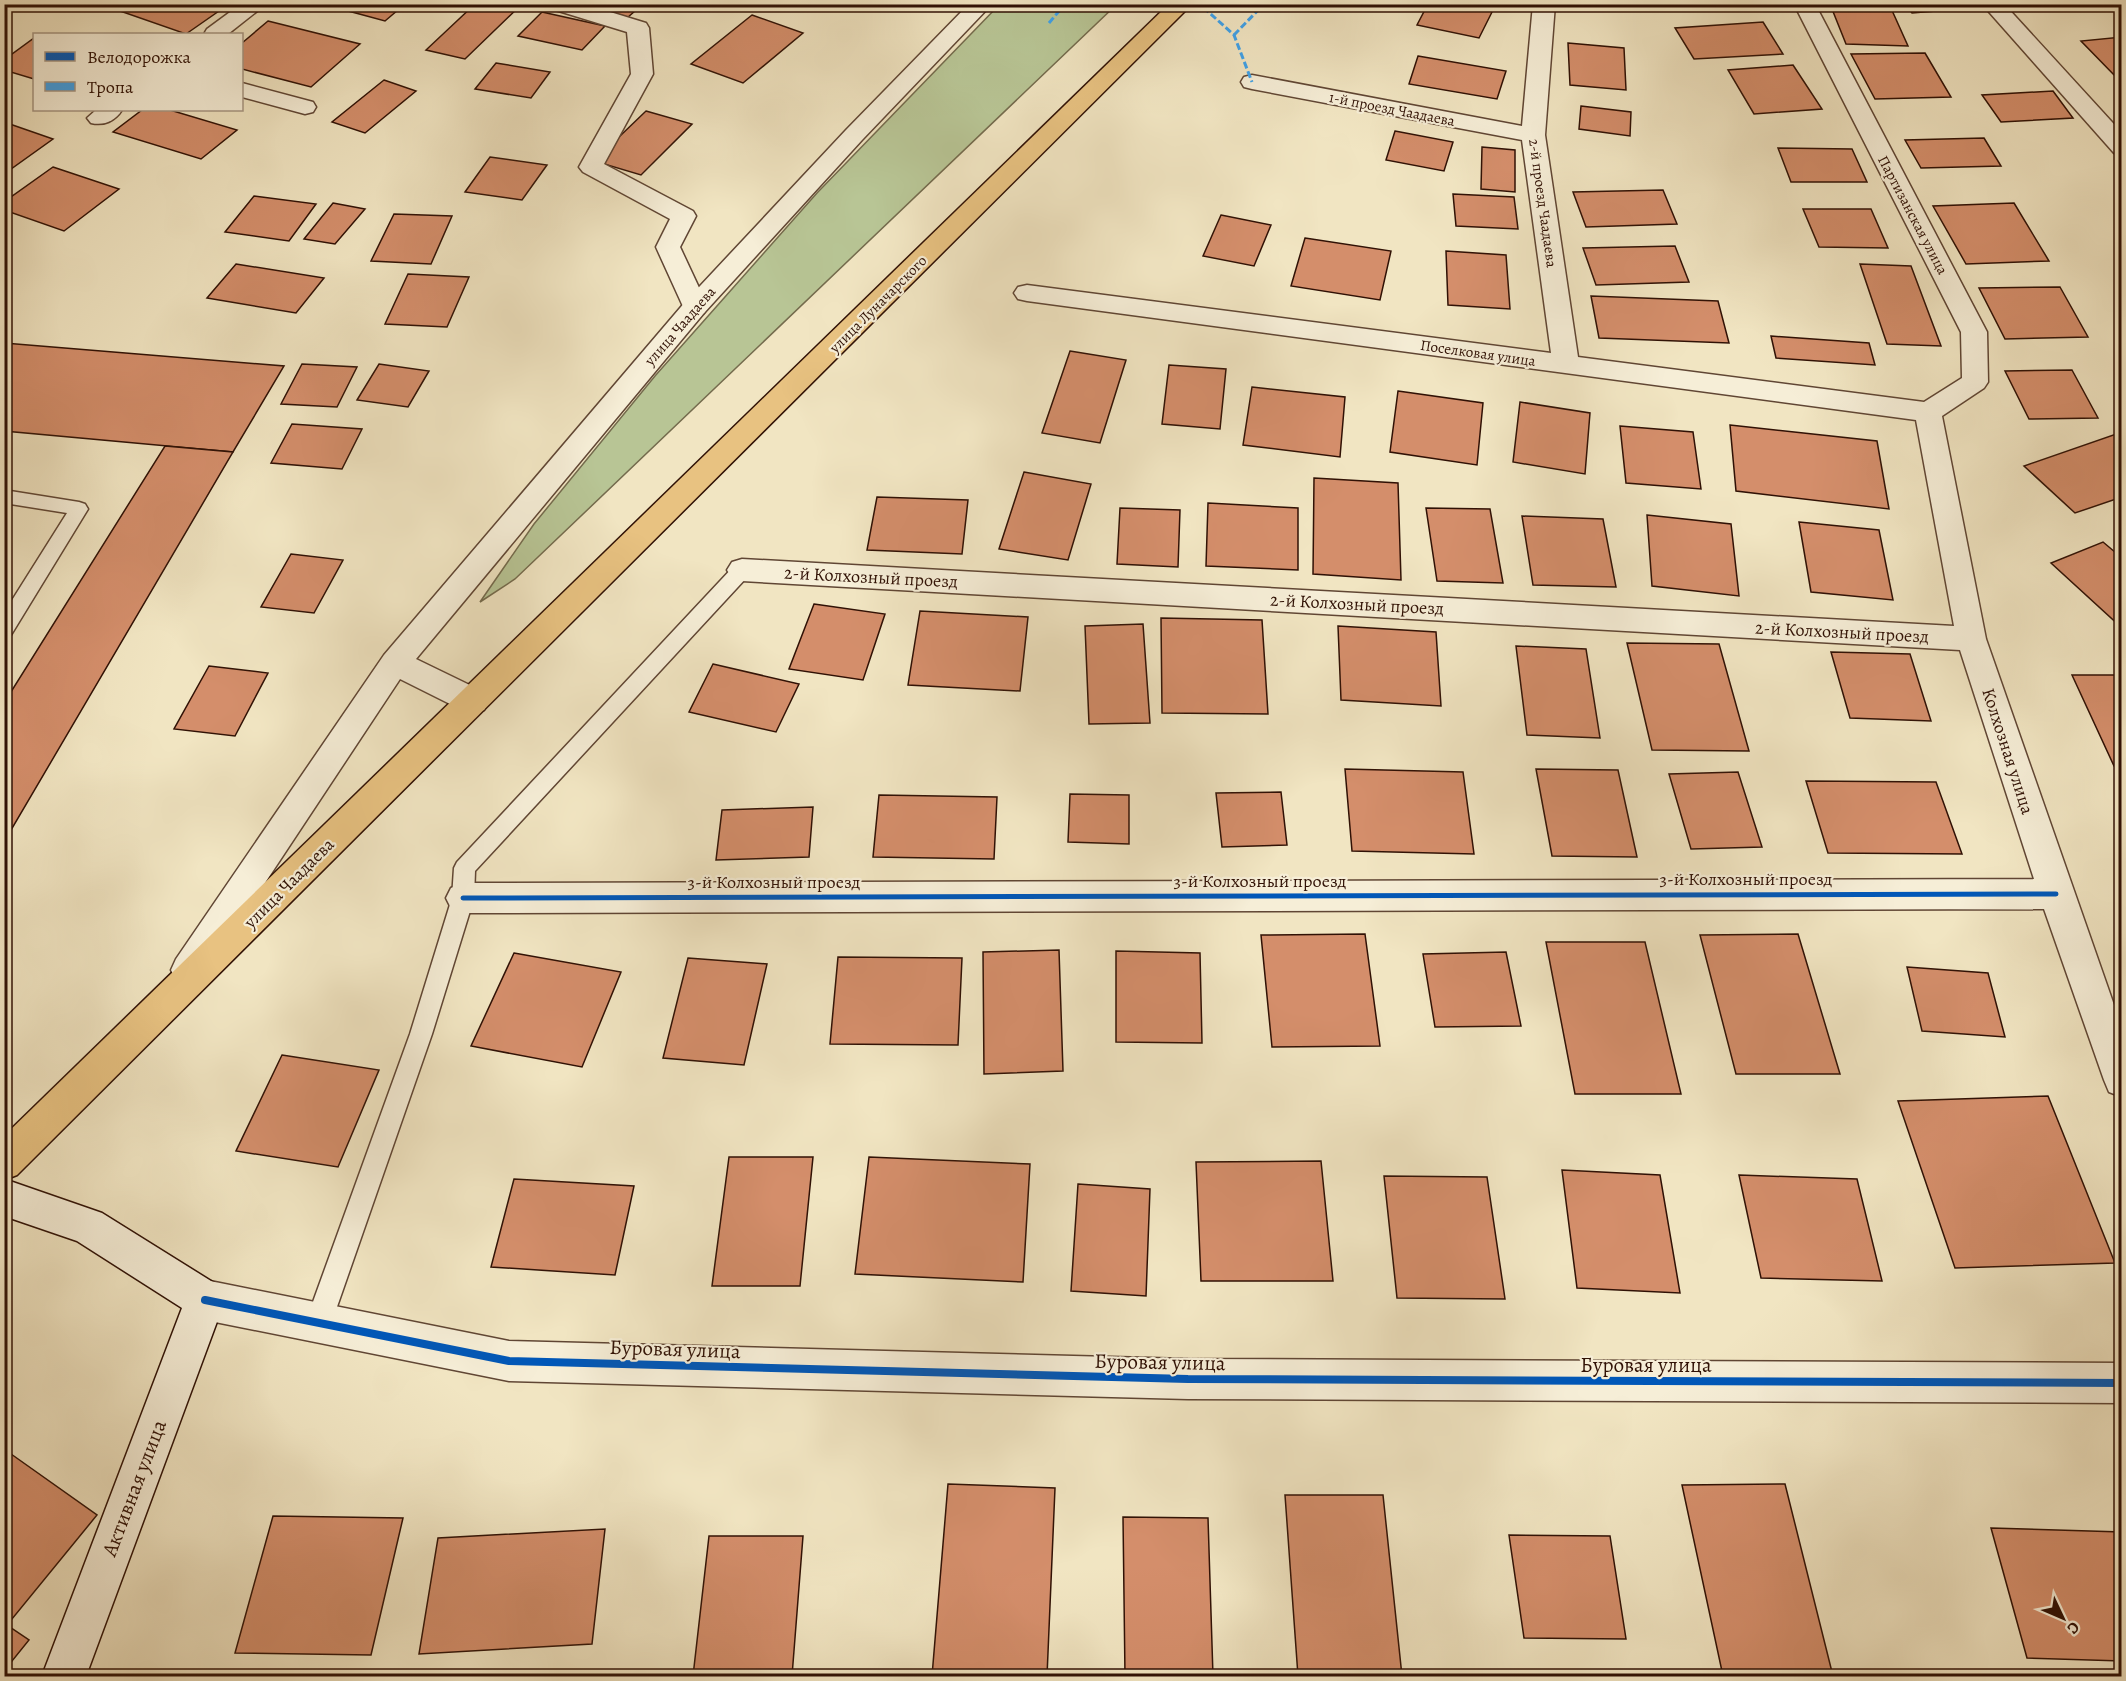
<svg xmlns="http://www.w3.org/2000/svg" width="2126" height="1681" viewBox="0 0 2126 1681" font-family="Alegreya,serif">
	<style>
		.green { fill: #b8c595; stroke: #746b4d; stroke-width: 1.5 }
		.building { fill: #d48e6b; stroke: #301105; stroke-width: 1.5 }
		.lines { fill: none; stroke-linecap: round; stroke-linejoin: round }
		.service-casing { stroke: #604634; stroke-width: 3 }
		.minor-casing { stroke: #604634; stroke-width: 3 }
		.tertiary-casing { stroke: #604634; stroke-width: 3 }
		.secondary-casing { stroke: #301105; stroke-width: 3 }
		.primary-casing { stroke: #301105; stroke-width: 3 }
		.service { fill: #f6eed7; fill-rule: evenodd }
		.minor { fill: #f6eed7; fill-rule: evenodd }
		.tertiary { fill: #f6eed7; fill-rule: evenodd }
		.secondary { fill: #f6eed7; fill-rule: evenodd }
		.primary { fill: #e8c281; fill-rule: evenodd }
		.quiet { stroke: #3ea1e9; stroke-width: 3; stroke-dasharray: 7 3; stroke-linecap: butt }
		.cycleway-far1-casing { stroke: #f6eed7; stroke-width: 9 }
		.cycleway-casing { stroke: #f6eed7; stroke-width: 11 }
		.cycleway-far1 { stroke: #0057b8; stroke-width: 5 }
		.cycleway { stroke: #0057b8; stroke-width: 8 }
		.labels { text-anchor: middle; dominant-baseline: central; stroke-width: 4.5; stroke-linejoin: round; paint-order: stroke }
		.far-street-label { font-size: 15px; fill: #301105; stroke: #f6eed7 }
		.street-label { font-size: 18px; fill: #301105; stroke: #f6eed7 }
		.near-street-label { font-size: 21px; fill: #301105; stroke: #f6eed7 }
	</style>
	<rect width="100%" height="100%" fill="#f1e5c2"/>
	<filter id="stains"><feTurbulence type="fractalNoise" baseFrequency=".00333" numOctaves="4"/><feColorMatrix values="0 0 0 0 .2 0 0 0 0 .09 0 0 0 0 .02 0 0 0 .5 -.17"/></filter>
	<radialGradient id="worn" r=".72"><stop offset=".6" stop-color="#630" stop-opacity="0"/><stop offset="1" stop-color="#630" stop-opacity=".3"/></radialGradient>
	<path class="green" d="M999,5H1116L515,579L480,602L534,524L655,376L817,193Z"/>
	<g class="building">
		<path d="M100,4H229L186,34Z"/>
		<path d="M346,4H405L385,21L341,9Z"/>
		<path d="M475,4H522L465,59L426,50Z"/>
		<path d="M582,4H643L627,18Z"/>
		<path d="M1428,4H1479L1494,8L1479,38L1417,25Z"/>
		<path d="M1830,4L1890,6L1908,46L1846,44Z"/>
		<path d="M1905,4H1956L1960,9L1912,13Z"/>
		<path d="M2022,4H2078L2079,5L2023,7Z"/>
		<path d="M542,12L605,26L582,50L518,36Z"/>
		<path d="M752,15L803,33L743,83L691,64Z"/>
		<path d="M268,21L360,44L311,87L242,69V43Z"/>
		<path d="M1763,22L1783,54L1694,59L1675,28Z"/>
		<path d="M2122,37V79H2118L2081,41Z"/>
		<path d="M34,38V79L4,70V60Z"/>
		<path d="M1568,43L1624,48L1626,90L1570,85Z"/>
		<path d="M1925,53L1951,97L1875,99L1851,54Z"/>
		<path d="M1418,56L1506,71L1497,99L1409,84Z"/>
		<path d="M496,63L550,72L531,98L475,89Z"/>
		<path d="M1793,65L1822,109L1754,114L1728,70Z"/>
		<path d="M384,80L416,91L365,133L332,122Z"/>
		<path d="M2053,91L2073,118L2001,122L1982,95Z"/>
		<path d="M1581,106L1631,112L1630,136L1579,129Z"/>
		<path d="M142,110H170L237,130L201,159L113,132Z"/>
		<path d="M646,111L692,124L641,175L594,161Z"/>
		<path d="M4,122L53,139L4,174Z"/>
		<path d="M1395,131L1453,142L1444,171L1386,160Z"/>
		<path d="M1984,138L2001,166L1921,168L1905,140Z"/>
		<path d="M1482,147L1515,150V192L1481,189Z"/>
		<path d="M1778,148L1852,149L1867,182H1791Z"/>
		<path d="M490,157L547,165L522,200L465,192Z"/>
		<path d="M53,167L119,189L64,231L4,210V202Z"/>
		<path d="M1663,190L1677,224L1586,227L1573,192Z"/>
		<path d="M1453,194L1514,197L1518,229L1456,226Z"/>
		<path d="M254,196L316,204L289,241L225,232Z"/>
		<path d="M333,203L365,209L335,244L304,239Z"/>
		<path d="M2014,203L2049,261L1966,264L1933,206Z"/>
		<path d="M1803,209H1871L1888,248L1819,247Z"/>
		<path d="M394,214L452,216L431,264L371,261Z"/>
		<path d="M1221,215L1271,225L1254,266L1203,256Z"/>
		<path d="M1305,238L1391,251L1380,300L1291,286Z"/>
		<path d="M1675,246L1689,282L1596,285L1583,248Z"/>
		<path d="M1446,251L1506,255L1510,309L1448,305Z"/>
		<path d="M236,264L324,278L296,313L207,298Z"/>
		<path d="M1860,264L1911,266L1941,346L1887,344Z"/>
		<path d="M408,274L469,277L447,327L385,324Z"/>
		<path d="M2060,287L2088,337L2005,339L1979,288Z"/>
		<path d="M1591,296L1718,301L1729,343L1599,338Z"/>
		<path d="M1771,336L1869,343L1875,365L1776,358Z"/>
		<path d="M4,343L284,366L233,452L4,431Z"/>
		<path d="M1070,351L1126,360L1100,443L1042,433Z"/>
		<path d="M302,364L357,367L337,407L281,404Z"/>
		<path d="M379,364L429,371L408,407L357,400Z"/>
		<path d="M1169,365L1226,369L1220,429L1162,424Z"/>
		<path d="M2072,370L2098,418L2029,419L2005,371Z"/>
		<path d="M1252,387L1345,397L1340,457L1243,445Z"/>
		<path d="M1398,391L1483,403L1477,465L1390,452Z"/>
		<path d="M1520,402L1590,413L1585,474L1513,462Z"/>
		<path d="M292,424L362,429L342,469L271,463Z"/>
		<path d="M1730,425L1877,441L1889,509L1736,491Z"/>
		<path d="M1620,426L1693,432L1701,489L1626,483Z"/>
		<path d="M2122,432V497L2075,513L2024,466Z"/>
		<path d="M165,446L233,452L4,842V703Z"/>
		<path d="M1024,472L1091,484L1068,560L999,549Z"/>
		<path d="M1314,478L1398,483L1401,580L1313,574Z"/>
		<path d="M877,497L968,500L962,554L867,550Z"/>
		<path d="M1208,503L1298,508V570L1206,566Z"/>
		<path d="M1120,508L1180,510L1178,567L1117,564Z"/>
		<path d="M1426,508L1490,509L1503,583L1437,581Z"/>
		<path d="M1647,515L1731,524L1739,596L1652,586Z"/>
		<path d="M1522,516L1603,519L1616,587L1533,585Z"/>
		<path d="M1799,522L1879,530L1893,600L1811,592Z"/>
		<path d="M2103,542L2122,558V628L2051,563Z"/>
		<path d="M291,554L343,560L314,613L261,607Z"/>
		<path d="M814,604L885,614L863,680L789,669Z"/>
		<path d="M920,611L1028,617L1020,691L908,685Z"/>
		<path d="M1161,618L1262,620L1268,714L1162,713Z"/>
		<path d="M1143,624L1150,723L1089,724L1085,626Z"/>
		<path d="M1338,626L1436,632L1441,706L1341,700Z"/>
		<path d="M1627,643L1719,644L1749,751L1652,750Z"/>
		<path d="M1516,646L1586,649L1600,738L1527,735Z"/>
		<path d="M1831,652L1910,654L1931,721L1850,718Z"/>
		<path d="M713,664L799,684L776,732L689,712Z"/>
		<path d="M209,666L268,673L235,736L174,729Z"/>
		<path d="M2072,675H2122V766H2114Z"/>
		<path d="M1345,769L1463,772L1474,854L1352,851Z"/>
		<path d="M1536,769L1618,770L1637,857L1552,856Z"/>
		<path d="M1738,772L1762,847L1691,849L1669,774Z"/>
		<path d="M1806,781L1936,782L1962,854L1828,853Z"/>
		<path d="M1281,792L1287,845L1222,847L1216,793Z"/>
		<path d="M1070,794L1129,795V844L1068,842Z"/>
		<path d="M879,795L997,797L994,859L873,857Z"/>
		<path d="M813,807L809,857L716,860L722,810Z"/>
		<path d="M1365,934L1380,1046L1272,1047L1261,935Z"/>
		<path d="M1798,934L1840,1074H1736L1700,935Z"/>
		<path d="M1546,942H1645L1681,1094H1575Z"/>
		<path d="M1059,950L1063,1071L984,1074L983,952Z"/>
		<path d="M1116,951L1200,953L1202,1043L1116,1042Z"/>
		<path d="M1506,952L1521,1026L1435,1027L1423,954Z"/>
		<path d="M514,953L621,972L582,1067L471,1046Z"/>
		<path d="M838,957L962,958L958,1045L830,1044Z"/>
		<path d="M688,958L767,964L744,1065L663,1058Z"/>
		<path d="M1907,967L1988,973L2005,1037L1922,1031Z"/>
		<path d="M282,1055L379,1070L338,1167L236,1151Z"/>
		<path d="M2048,1096L2115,1263L1955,1268L1898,1101Z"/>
		<path d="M729,1157H813L800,1286H712Z"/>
		<path d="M869,1157L1030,1164L1023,1282L855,1274Z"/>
		<path d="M1321,1161L1333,1281H1201L1196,1162Z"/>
		<path d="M1562,1170L1660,1175L1680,1293L1577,1288Z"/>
		<path d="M1739,1175L1857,1179L1882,1281L1761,1278Z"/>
		<path d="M1384,1176L1487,1177L1505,1299L1397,1298Z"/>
		<path d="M514,1179L634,1186L615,1275L491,1267Z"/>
		<path d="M1078,1184L1150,1189L1146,1296L1071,1291Z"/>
		<path d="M4,1449L97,1515L7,1625L29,1640L4,1671Z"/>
		<path d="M948,1484L1055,1488L1047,1676H932Z"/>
		<path d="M1785,1484L1833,1676H1723L1682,1485Z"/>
		<path d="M1285,1495H1383L1402,1676H1298Z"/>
		<path d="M273,1516L403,1518L371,1655L235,1653Z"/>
		<path d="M1123,1517L1208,1518L1213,1676H1125Z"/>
		<path d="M1991,1528L2122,1532V1661L2027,1658Z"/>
		<path d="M605,1529L592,1644L419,1654L438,1538Z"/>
		<path d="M1509,1535L1610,1536L1626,1639L1524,1638Z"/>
		<path d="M709,1536H803L792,1676H693Z"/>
	</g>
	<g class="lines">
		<defs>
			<g id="service">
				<path d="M4,490L79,502L85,504L88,509L11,635L4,637V613L67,513L4,503Z"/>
				<path d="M742,563L749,565L751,570L749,575L475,871L474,898L432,1034L331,1324L327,1333L318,1337L309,1333L305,1324L410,1034L452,898L454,868L457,862L735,565Z"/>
			</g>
			<g id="minor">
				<path d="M241,4H266L228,34H204L207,29Z"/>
				<path d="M550,4H584L646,23L649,28L653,74L604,164L693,211L696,216L680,247L708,307L704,313L695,315L686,313L656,247L670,219L583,172L579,167L631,74L627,32L552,9Z"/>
				<path d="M1533,4H1555L1545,135L1578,357L1924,402L1962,378L1961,332L1794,4H1815L1987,332L1988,382L1984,388L1942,416L1986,639L2122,1028V1097L2109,1092L2104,1080L2044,909L463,913L451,908L446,898L451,888L463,883L2034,879L1960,650L742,581L732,578L727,570L732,562L742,559L1954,626L1916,420L1027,301L1018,299L1014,293L1018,287L1027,285L1551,353L1522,140L1252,89L1244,87L1241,82L1244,77L1252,75L1522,126Z"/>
				<path d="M1982,4H2004L2122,133V155L2114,153Z"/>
				<path d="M242,83L313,102L316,107L313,112L305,114L242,97Z"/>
				<path d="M96,110H122C115,121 104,126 91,123L87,118Z"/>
				<path d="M205,1280L509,1341L1188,1359L2122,1363V1403L1188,1399L509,1381L205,1320L191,1314L185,1300L191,1286Z"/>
			</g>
			<path id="tertiary" d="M969,4H992L862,140L704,313L416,659L484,692L489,701L484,710L473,713L462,710L400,679L200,981L188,986L176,981L171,970L176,959L384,655L686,301L846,130Z"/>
			<path id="secondary" d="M4,1179L102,1213L219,1286L225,1300L86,1676H42L182,1308L77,1241L4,1216Z"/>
			<path id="primary" d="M1169,4H1192L17,1175L4,1180V1136Z"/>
		</defs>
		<use href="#service" class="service-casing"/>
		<use href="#minor" class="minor-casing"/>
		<use href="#tertiary" class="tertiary-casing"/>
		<use href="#secondary" class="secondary-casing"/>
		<use href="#primary" class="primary-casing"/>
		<use href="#service" class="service"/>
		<use href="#minor" class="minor"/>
		<use href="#tertiary" class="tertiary"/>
		<use href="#secondary" class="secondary"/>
		<use href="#primary" class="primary"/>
		<g class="quiet">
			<path d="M1194,4L1203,7L1234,35L1252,82"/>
			<path d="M1049,23L1065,4"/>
			<path d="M1234,35L1264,4"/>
		</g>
		<defs>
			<path id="cycleway-far1" d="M463,898L2056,894"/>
			<path id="cycleway" d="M205,1300L509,1361L1188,1379L2122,1383"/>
		</defs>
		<use href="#cycleway-far1" class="cycleway-far1-casing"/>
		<use href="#cycleway" class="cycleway-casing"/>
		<use href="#cycleway-far1" class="cycleway-far1"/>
		<use href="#cycleway" class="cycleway"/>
	</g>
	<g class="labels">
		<g class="far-street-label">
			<text transform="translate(1392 109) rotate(11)">1-й проезд Чаадаева</text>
			<text transform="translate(1543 203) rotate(82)">2-й проезд Чаадаева</text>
			<text transform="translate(1913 215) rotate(62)">Партизанская улица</text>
			<text transform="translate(878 304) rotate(-45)">улица Луначарского</text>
			<text transform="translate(680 326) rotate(-49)">улица Чаадаева</text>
			<text transform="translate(1478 353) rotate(8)">Поселковая улица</text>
		</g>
		<g class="street-label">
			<text transform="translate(871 577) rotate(3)">2-й Колхозный проезд</text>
			<text transform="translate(1357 604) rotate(3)">2-й Колхозный проезд</text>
			<text transform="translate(1842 632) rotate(3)">2-й Колхозный проезд</text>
			<text transform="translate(2008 751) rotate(72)">Колхозная улица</text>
			<text x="1746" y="879">3-й Колхозный проезд</text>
			<text x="1260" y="881">3-й Колхозный проезд</text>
			<text x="774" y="882">3-й Колхозный проезд</text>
			<text transform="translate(289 883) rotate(-45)">улица Чаадаева</text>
		</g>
		<g class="near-street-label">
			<text transform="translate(675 1349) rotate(2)">Буровая улица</text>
			<text transform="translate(1160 1362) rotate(1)">Буровая улица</text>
			<text x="1646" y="1365">Буровая улица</text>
			<text transform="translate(134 1488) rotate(-69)">Активная улица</text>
		</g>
	</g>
	<rect width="2126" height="1681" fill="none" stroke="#f1e5c2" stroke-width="24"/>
	<rect x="6" y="6" width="2114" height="1669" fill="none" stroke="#301105" stroke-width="3"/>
	<rect x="12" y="12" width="2102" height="1657" fill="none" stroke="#301105" stroke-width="1.5"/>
	<rect x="33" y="33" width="210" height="78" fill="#f6eed7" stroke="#a79683" stroke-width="1.5"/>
	<rect x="45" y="52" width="30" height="9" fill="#0057b8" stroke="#a79683" stroke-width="1.5"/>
	<text x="87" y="63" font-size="18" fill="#301105">Велодорожка</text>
	<rect x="45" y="82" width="30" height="9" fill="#3ea1e9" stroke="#a79683" stroke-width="1.5"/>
	<text x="87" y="93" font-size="18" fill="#301105">Тропа</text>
	<g transform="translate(2063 1618) rotate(134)" stroke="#f6eed7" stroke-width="4.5" paint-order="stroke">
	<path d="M0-4.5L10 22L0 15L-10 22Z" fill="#301105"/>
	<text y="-9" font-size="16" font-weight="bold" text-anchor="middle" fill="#301105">С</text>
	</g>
	<rect width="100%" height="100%" filter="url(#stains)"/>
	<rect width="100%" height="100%" fill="url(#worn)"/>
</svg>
